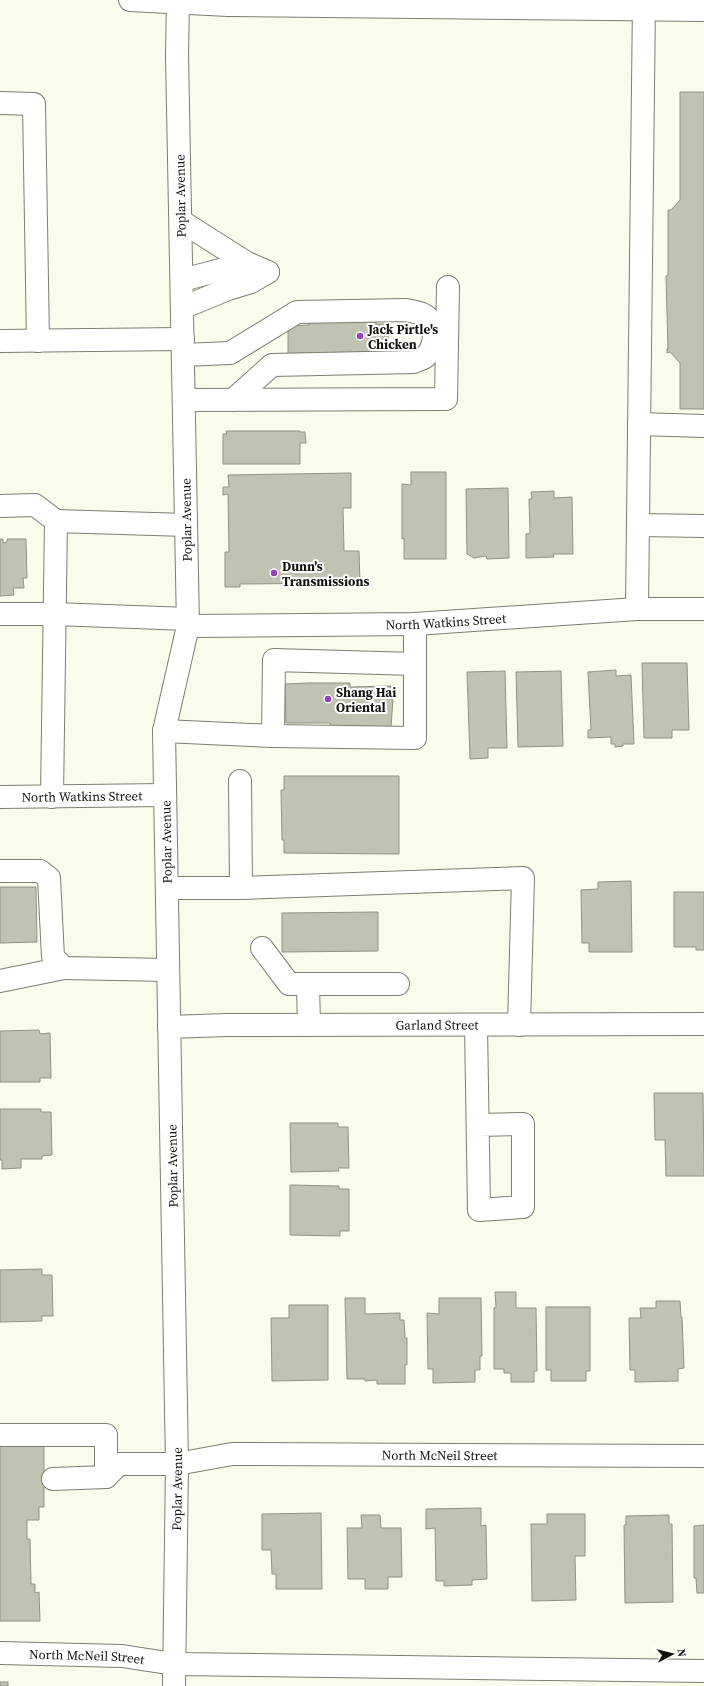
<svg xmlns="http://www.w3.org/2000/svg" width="704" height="1686" font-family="'Source Serif 4',serif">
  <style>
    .building { fill: #c2c2b2; stroke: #939284 }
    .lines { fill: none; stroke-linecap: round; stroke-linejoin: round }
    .minor-casing { stroke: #7e7d6f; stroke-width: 24 }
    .major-casing { stroke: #7e7d6f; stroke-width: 24 }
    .minor { stroke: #fff; stroke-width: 22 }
    .major { stroke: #fff; stroke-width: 22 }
    .poi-dot { fill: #9343b3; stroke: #fff; stroke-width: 1.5 }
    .labels { text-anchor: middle; stroke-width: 4; stroke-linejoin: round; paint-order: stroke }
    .street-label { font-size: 13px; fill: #13130d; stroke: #fff }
    .poi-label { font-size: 13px; font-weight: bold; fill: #13130d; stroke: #fff; text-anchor: start }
  </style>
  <rect width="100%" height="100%" fill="#fbfbeb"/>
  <!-- building -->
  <g class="building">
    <path d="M680,92H704V409H680V363L670,352L667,353V349L668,350L666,276L668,275V210H671L680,200Z"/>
    <path d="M376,313V324H388V357H288V326L309,325L308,314Z"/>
    <path d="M226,431H300V432H305L306,443H300V464H223V434H227Z"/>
    <path d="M411,472H446V559H404V538L402,539V484L411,485Z"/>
    <path d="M351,473V508H343L344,551H359L360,583L240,584V587H225V552H229L228,494L223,495V487H229L228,475Z"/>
    <path d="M508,488L509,558L487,559L486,556L474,558L467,554L466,489Z"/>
    <path d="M554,491V498L572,497L573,554H553L554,557L526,558V534L530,533L529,499H532L531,492Z"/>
    <path d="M0,539H3V543L7,542V539H26L27,578H23L24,588H13L14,595L0,596Z"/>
    <path d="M642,663H687L689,730H672V738H644Z"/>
    <path d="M616,670V676L631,675L634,744H623V746L615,747V744H611V737L588,738V730H591L588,672Z"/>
    <path d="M505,671L507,748H488V758L470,759L467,672Z"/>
    <path d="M561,671L563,746L518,747L516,672Z"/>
    <path d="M308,683H350V687L391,686V699H393L391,727H330V723H286L285,684Z"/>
    <path d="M284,776H399V854L284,853V840H282L281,790H284Z"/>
    <path d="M631,881L632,952H589V943H582L581,890L598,889V882Z"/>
    <path d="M0,887H36L37,942L0,943Z"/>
    <path d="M674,892H704V950H696V947H674Z"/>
    <path d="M378,912V951L282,952V913Z"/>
    <path d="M39,1030L40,1034L50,1033L51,1078H40V1082H0V1031Z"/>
    <path d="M654,1093H703L704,1176H666L665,1140H655Z"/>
    <path d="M0,1109H41V1112H51L52,1155L42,1156V1159H21V1168L2,1169V1160H0Z"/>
    <path d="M290,1123H338V1127H348L349,1168H338L339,1171L291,1172Z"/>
    <path d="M290,1185L339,1186V1189H349V1231H340V1236L290,1235Z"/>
    <path d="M42,1269V1275H52L53,1316H42V1321L0,1322V1270Z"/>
    <path d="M495,1292H516V1308H536L537,1371H534V1382H511V1373H504V1369H494V1308L496,1307Z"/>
    <path d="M345,1298H365V1314L400,1313V1320H404L405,1338H407V1365L405,1364V1384H377V1380L365,1381V1379H347Z"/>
    <path d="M439,1298H481L482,1356H480V1370H475V1382L433,1383V1369H428L427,1313L439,1314Z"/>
    <path d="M656,1301H680L681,1317H682L684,1368L678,1369V1381L635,1382V1370H630L629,1318H641L640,1308H656Z"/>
    <path d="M289,1305H328V1380L272,1381L271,1318H289Z"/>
    <path d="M546,1307H590V1371H586V1381H551V1370H546Z"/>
    <path d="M0,1442H44V1507H39V1520H27V1539H30L31,1584H35V1593L39,1592L40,1621H0Z"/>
    <path d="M481,1508V1526L486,1525L487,1579L472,1580V1585L444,1586V1581H436L435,1528L426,1529V1509Z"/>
    <path d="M321,1513L322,1589H276V1574H272L271,1550H262V1514Z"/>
    <path d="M547,1514H585V1556H575L576,1600L532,1601L531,1524H547Z"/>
    <path d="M361,1515H380L381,1528H401L402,1577H388V1589H365V1579H348L347,1528H362Z"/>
    <path d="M669,1515V1524H672L673,1602L625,1603L624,1525H626V1516Z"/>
    <path d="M704,1525V1593H697L696,1578H694V1526Z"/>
    <rect x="0" y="1682" width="8" height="4"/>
  </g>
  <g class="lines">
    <!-- minor casing -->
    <g class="minor-casing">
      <g id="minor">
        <path d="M0,103L34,104L38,341"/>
        <path d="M181,221L247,263L268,272"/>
        <path d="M182,280L247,263"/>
        <path d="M182,308L228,289L251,282L268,272"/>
        <path d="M0,341L183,339"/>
        <path d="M183,355L230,353L297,312L406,310C414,312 423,312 429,319C437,329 435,348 425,357C423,359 417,360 414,362L272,365L233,400"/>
        <path d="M184,400L446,399L448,287"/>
        <path d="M639,424L704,426"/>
        <path d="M0,506L35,505L56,521"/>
        <path d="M638,525L704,526"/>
        <path d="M637,609L644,0"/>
        <path d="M0,614H54L188,619"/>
        <path id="s1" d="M188,626L415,624L637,609H704"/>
        <path d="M164,731L273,736L415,738V624"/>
        <path d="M273,736L274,660L415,664"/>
        <path d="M240,781L241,888"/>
        <path id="s2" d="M0,797L165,795"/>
        <path d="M52,797L56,521L186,525"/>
        <path d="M0,871H40L49,878L53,957L64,968L168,970"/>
        <path d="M167,888H241L523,878L519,1025"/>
        <path d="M262,948L289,984H398"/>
        <path d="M0,981L64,968"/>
        <path d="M308,985L309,1025"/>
        <path d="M476,1025L479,1210L523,1207V1124L478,1125"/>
        <path id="s3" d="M169,1027L227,1025L704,1024"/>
        <path d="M0,1435H106V1477"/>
        <path id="s4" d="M53,1479L106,1477L119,1464H177L232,1454L704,1456"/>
        <path id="s5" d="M0,1653L122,1656L174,1664L704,1671"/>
      </g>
    </g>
    <!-- major casing -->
    <g class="major-casing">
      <g id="major">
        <path d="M130,0L228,5L704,10"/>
        <path id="s6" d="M174,1686L177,1464L164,731L188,626L177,55L178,0"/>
      </g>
    </g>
    <!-- minor -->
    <use href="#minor" class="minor"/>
    <!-- major -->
    <use href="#major" class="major"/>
  </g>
  <!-- markers -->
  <g class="poi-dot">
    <circle cx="360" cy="336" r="4"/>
    <circle cx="274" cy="573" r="4"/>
    <circle cx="328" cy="699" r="4"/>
  </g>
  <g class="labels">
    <!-- street labels -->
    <g class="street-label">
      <text transform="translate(180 196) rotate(-91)" y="5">Poplar Avenue</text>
      <text transform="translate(186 520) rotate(-91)" y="5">Poplar Avenue</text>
      <text dy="5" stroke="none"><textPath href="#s1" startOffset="258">North Watkins Street</textPath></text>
      <text dy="5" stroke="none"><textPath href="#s2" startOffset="82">North Watkins Street</textPath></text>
      <text transform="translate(166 842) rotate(-91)" y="5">Poplar Avenue</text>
      <text dy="5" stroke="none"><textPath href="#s3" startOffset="268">Garland Street</textPath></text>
      <text transform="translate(172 1166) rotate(-91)" y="5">Poplar Avenue</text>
      <text dy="5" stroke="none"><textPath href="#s4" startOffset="393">North McNeil Street</textPath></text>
      <text dy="5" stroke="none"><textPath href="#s6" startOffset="197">Poplar Avenue</textPath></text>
      <text dy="5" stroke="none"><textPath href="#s5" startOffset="87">North McNeil Street</textPath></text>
    </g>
    <!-- poi labels -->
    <g class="poi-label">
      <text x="368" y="334">Jack Pirtle's<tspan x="368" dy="15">Chicken</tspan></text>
      <text x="282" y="571">Dunn's<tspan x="282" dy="15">Transmissions</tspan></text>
      <text x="336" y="697">Shang Hai<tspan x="336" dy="15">Oriental</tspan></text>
    </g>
  </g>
  <!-- north arrow -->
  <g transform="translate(672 1654) rotate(83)" stroke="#ffffff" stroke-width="3" paint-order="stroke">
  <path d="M0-3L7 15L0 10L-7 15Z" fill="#13130d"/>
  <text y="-6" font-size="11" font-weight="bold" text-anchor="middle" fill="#13130d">N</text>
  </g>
</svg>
